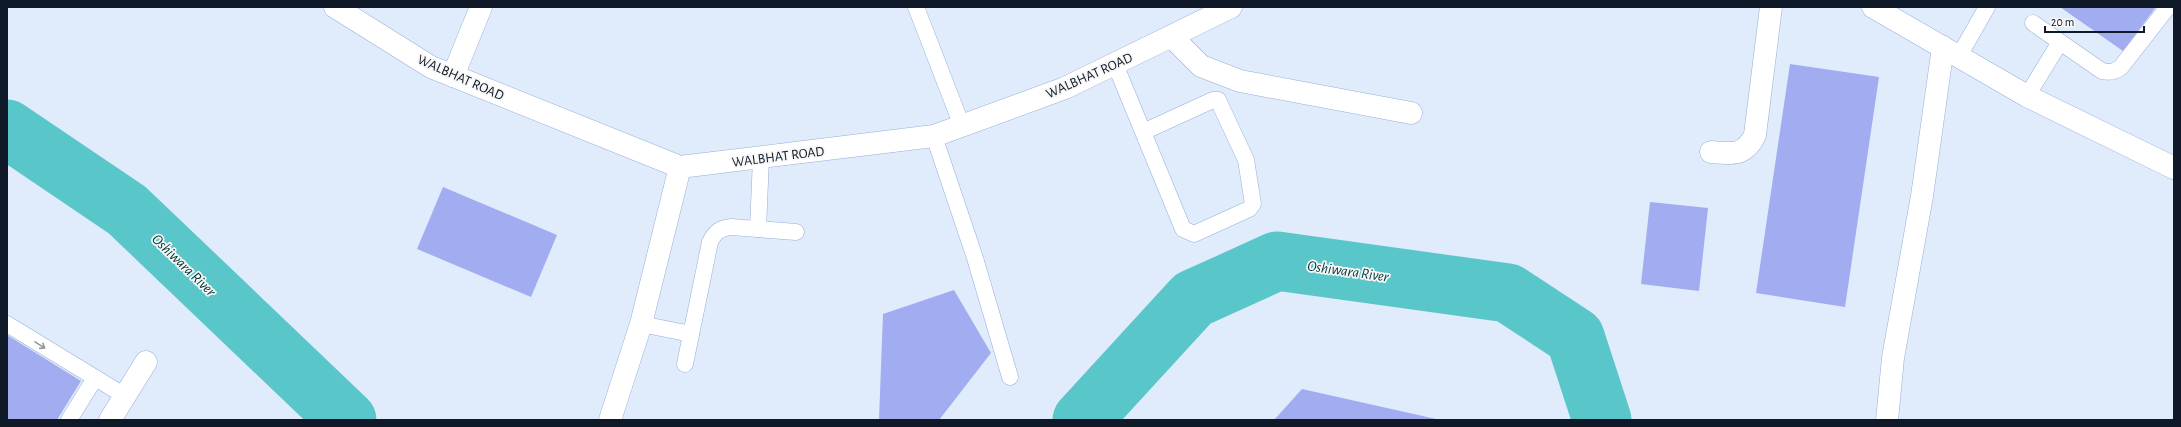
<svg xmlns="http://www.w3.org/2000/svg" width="2181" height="427" font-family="'Alegreya Sans',sans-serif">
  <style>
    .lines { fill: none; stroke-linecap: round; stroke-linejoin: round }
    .river { stroke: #59c6c9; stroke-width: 59 }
    .building { fill: #a2acf1 }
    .service-casing { stroke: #95b0d7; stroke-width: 17 }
    .minor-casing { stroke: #95b0d7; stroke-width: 23 }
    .service { stroke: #fff; stroke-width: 16 }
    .minor { stroke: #fff; stroke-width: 22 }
    .oneway { stroke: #93989e }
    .labels { text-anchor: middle; stroke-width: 3.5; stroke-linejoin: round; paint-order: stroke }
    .street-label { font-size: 14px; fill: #0f1927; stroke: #f7f7f7 }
    .water-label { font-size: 15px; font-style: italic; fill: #013739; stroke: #f7f7f7 }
  </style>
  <rect width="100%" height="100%" fill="#e0ebfb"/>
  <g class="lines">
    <!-- river -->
    <g class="river">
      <path d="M7,129L127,210L347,420"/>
      <path d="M1082,420L1193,299L1277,261L1508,293L1575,337L1602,420"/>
    </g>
  </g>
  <!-- building -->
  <g class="building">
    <path d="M2060,7H2156L2123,51Z"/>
    <path d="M1790,64L1879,77L1845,307L1756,293Z"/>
    <path d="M443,187L557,235L531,297L417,249Z"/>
    <path d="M1650,202L1708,208L1699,291L1641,284Z"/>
    <path d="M954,290L991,353L939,420H879L883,314Z"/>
    <path d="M7,335L81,381L57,420H7Z"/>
    <path d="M1302,389L1436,419V420H1274Z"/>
  </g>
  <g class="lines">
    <!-- service casing -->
    <g class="service-casing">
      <g id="service">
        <path d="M916,7L962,126"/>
        <path d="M2033,23L2060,42"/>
        <path d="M1959,56L1987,7"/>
        <path d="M1115,64L1183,229L1194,234L1249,209L1253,204L1246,160L1218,100H1213L1143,132"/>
        <path d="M2027,96L2060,42L2102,71C2110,73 2115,72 2121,67L2168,7"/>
        <path d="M934,136L975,258L1010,377"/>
        <path d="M758,229L761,158"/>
        <path d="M7,324L125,396"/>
        <path d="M641,324L691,334"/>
        <path d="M685,364L710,242C715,232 720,228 731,227L796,232"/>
        <path d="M69,420L95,378"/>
      </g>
    </g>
    <!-- minor casing -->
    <g class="minor-casing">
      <g id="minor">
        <path d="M335,7L431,67L680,167L934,136L1065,88L1231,7"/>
        <path d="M1873,7L2027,96L2174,168"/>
        <path d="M1172,37L1201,66L1240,81L1411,113"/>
        <path d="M453,76L481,7"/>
        <path d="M1711,152C1732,154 1745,156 1755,135L1771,7"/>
        <path d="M110,420L146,362"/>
        <path d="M610,420L641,324L680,167"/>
        <path d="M1887,420L1893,358L1922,196L1943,47"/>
      </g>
    </g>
    <!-- service -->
    <use href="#service" class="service"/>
    <!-- minor -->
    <use href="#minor" class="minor"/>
  </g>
  <!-- one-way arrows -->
  <defs><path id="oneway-shaft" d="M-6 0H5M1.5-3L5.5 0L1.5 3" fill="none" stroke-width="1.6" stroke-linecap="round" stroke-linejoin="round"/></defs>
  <use class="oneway" href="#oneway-shaft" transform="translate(40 345) rotate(32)"/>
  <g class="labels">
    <!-- street labels -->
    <g class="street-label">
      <text transform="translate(1089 75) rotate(-24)" y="5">WALBHAT ROAD</text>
      <text transform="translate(461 77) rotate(24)" y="5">WALBHAT ROAD</text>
      <text transform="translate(778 156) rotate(-7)" y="5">WALBHAT ROAD</text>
    </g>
    <!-- water labels -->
    <g class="water-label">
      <text transform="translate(184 265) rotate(44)" y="5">Oshiwara River</text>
      <text transform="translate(1348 271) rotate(8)" y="5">Oshiwara River</text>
    </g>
  </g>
  <!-- border -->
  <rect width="2181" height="427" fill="none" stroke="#0f1927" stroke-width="16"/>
  <!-- scale -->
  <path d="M2045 26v6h99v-6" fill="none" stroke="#0f1927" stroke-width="2"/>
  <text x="2051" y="26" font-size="12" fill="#0f1927" stroke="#f7f7f7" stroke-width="3" paint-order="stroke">20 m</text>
</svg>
